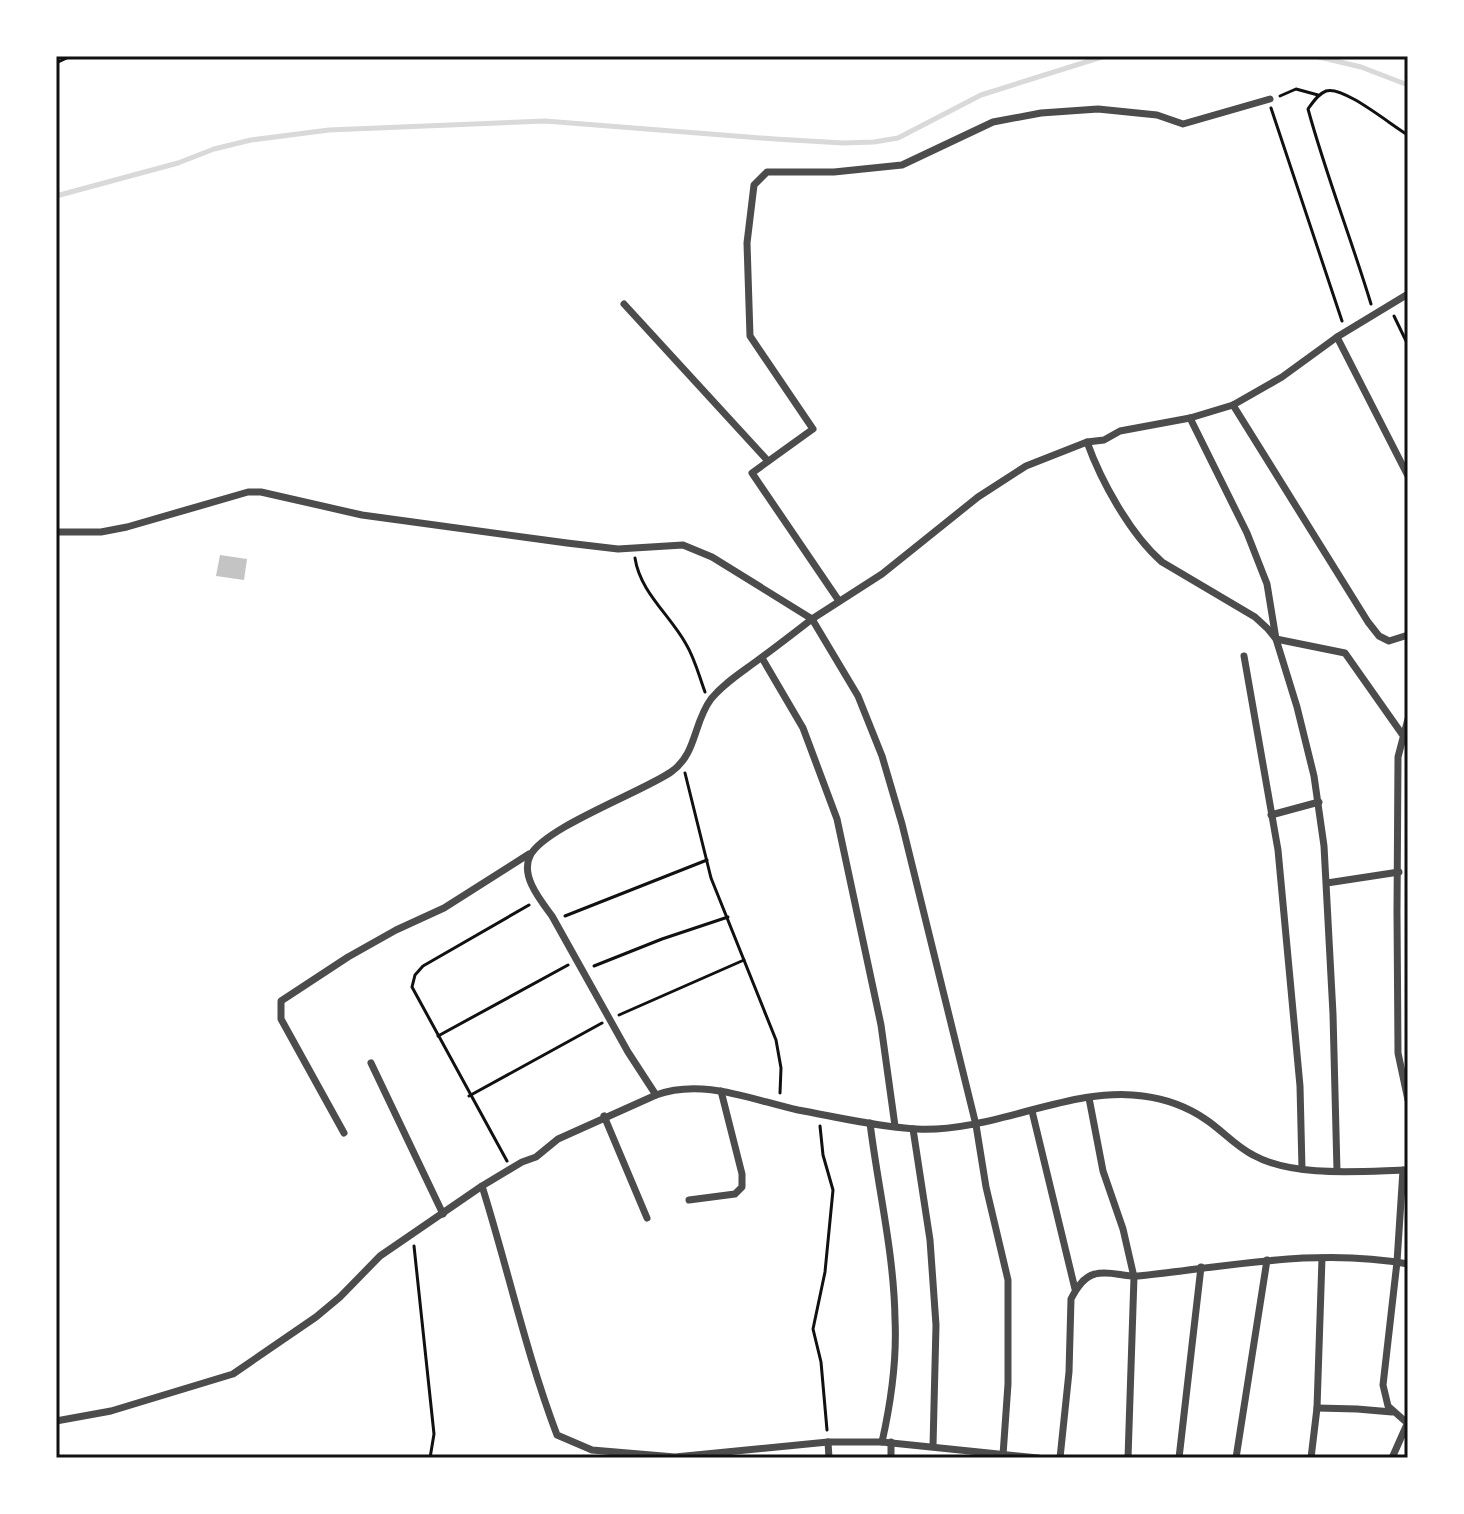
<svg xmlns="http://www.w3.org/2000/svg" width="1464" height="1514" font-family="'Zilla Slab',serif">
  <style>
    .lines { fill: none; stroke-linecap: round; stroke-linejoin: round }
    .stream { stroke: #d9d9d9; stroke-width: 5 }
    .building { fill: #c4c4c4 }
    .path { stroke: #111; stroke-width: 3 }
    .minor { stroke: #4c4c4c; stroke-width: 7 }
    .neatline { fill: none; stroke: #111; stroke-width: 3 }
  </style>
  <rect width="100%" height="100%" fill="#fff"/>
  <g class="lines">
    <!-- stream -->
    <g class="stream">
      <path d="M1315,56L1361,67L1408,85"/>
      <path d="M56,196L178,163L214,149L251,140L329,130L545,121L775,139L843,143L874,142L898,138L981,95L1105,56"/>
    </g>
  </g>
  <!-- building -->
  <path class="building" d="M220,555L247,559L244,580L216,576Z"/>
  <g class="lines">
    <!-- path -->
    <g class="path">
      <path d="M56,63L71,56"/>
      <path d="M1280,96L1296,89L1318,95"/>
      <path d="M1271,108L1342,321"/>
      <path d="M1371,304C1351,238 1326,175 1308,109C1313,102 1318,94 1326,91C1343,85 1392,126 1408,135"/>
      <path d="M1394,316L1408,345"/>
      <path d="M635,558C640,592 670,615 686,644C695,659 699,676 705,692"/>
      <path d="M685,773L711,878L776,1040L781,1068L780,1093"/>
      <path d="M565,916L707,860"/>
      <path d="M594,966L662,939L728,917"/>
      <path d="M619,1015L744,960"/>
      <path d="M438,1036L568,965"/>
      <path d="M469,1096L602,1023"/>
      <path d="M820,1126L823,1155L833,1190L825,1272L813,1329L821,1362L827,1430"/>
      <path d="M507,1161L412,987L415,975L423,966L529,905"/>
      <path d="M414,1246L434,1434L430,1458"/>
    </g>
    <!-- minor -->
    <g class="minor">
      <path d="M624,304L768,461"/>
      <path d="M1337,337L1408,476"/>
      <path d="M1233,405L1368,622L1379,636L1389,641L1408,635"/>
      <path d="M1190,418L1247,533L1267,584L1276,639L1345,653L1402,734"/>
      <path d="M1087,442C1101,481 1130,534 1162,562L1255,617L1268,629L1276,639L1297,707L1314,776L1324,846L1333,1014L1337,1171"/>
      <path d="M56,532H101L127,527L248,492H261L362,515L567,543L618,549L683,545L712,557L812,619L882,574L978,497L1026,466L1087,442L1104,440L1120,431L1190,418L1233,405L1282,377L1337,337L1408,294"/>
      <path d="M839,601L752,473L813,429L750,336L747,243L754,185L767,172H834L902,165L993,122L1041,113L1098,109L1157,115L1183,124L1270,99"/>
      <path d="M1244,656L1278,850L1300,1086L1302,1169"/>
      <path d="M762,658L803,728L837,819L881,1025L895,1126"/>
      <path d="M1408,719L1398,757L1397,912L1398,1053L1408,1100"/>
      <path d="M1271,815L1319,802"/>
      <path d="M1327,883L1399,872"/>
      <path d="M371,1063L443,1214"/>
      <path d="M1089,1098L1103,1171L1123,1229L1134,1277L1128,1458"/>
      <path d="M1032,1111L1075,1289"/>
      <path d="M604,1116L647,1218"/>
      <path d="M870,1123C878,1188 894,1253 895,1319C897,1360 891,1402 882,1442"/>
      <path d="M913,1129L930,1240L936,1325L933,1446"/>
      <path d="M344,1133L281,1019V1001L348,957L396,930L444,908L529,854"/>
      <path d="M1403,1170L1397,1262L1383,1385L1388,1406L1406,1422"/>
      <path d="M482,1186C508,1269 526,1353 557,1435L592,1450L675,1457L828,1442H882L1038,1458"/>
      <path d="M689,1200L735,1194L742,1187V1174L721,1091"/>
      <path d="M1317,1408L1357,1409L1392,1412"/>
      <path d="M56,1421L111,1411L233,1374L316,1317L340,1297L380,1256L482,1186L522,1162L536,1157L558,1139L656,1095"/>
      <path d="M828,1442L829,1458"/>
      <path d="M1003,1455L1008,1384V1280L986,1187L976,1125L902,824L882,756L858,696L812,619C794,633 776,647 758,660C742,672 724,683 711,699C693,723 697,754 671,772C642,792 543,828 530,856C520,876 541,901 552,916L628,1052L656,1095C703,1078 752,1100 798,1110C837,1117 878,1127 917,1129C992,1133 1073,1085 1143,1096C1166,1099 1186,1106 1205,1119C1222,1130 1235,1146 1253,1155C1294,1178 1362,1171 1408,1170"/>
      <path d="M891,1458V1442"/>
      <path d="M1060,1458L1069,1372L1071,1299C1076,1289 1083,1277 1095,1274C1109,1270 1124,1277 1138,1276C1227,1267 1318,1247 1408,1264"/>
      <path d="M1179,1458L1201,1267"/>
      <path d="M1236,1458L1267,1260"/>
      <path d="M1311,1458L1317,1408L1322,1258"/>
      <path d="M1392,1458L1408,1422"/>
    </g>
  </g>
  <!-- border -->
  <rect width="1464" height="1514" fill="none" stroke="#ffffff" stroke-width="116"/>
  <rect x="58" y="58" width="1348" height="1398" class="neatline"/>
</svg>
